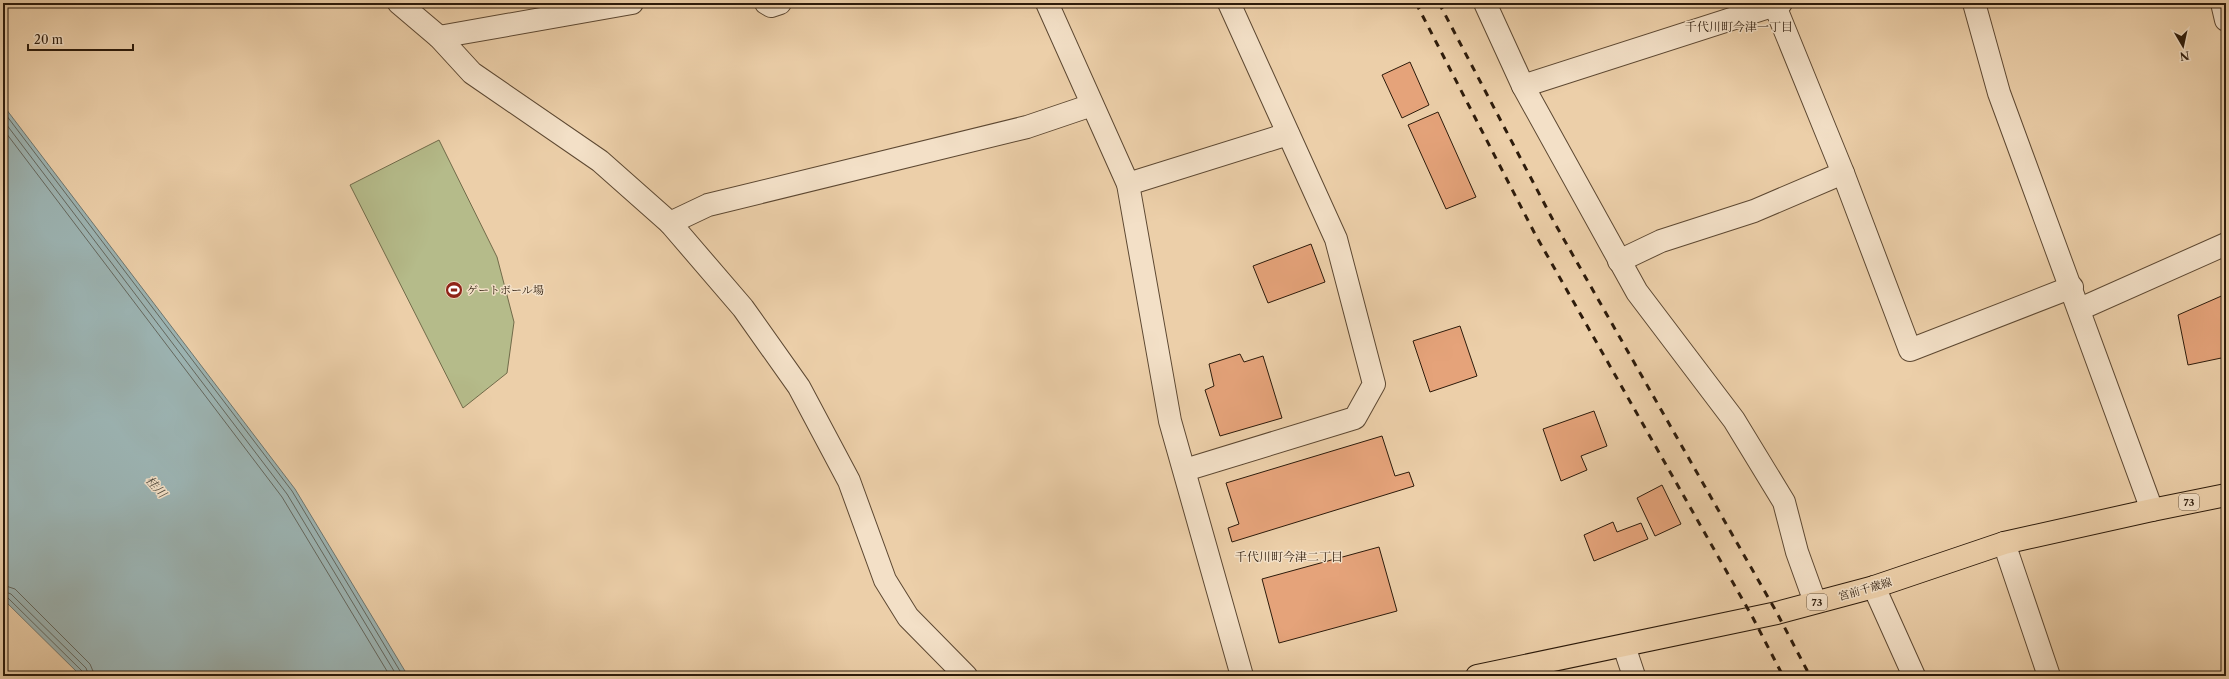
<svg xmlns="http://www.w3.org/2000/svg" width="2229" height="679" font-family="'Libre Caslon Text','Noto Serif JP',serif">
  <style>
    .green { fill: #b5bb8a; stroke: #716b4a }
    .water { fill: #9cb4b3; stroke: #707770 }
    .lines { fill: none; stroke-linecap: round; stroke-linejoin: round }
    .shore { stroke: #64685f; stroke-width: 1 }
    .building { fill: #e5a37a; stroke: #2d1b0b }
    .minor-casing { stroke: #5d4832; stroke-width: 24 }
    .tertiary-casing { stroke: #5d4832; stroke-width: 24 }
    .primary-casing { stroke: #2d1b0b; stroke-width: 24 }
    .minor { stroke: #f3e0c7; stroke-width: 22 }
    .tertiary { stroke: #f3e0c7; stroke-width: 22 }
    .primary { stroke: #eccfa9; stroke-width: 22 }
    .rail { stroke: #2d1b0b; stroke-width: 3; stroke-dasharray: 7 7; stroke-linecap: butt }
    .labels { text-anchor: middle; stroke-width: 3; stroke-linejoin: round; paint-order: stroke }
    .shield { fill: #f3e0c7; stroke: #685643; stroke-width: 1 }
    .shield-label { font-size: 10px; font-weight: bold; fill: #2d1b0b }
    .poi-label { font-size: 11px; fill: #2d1b0b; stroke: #f3e0c7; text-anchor: start }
    .street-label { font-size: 11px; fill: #2d1b0b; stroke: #f3e0c7 }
    .neighbourhood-label { font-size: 12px; fill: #2d1b0b; stroke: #f3e0c7 }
    .water-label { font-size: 12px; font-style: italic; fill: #4e493d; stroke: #f3e0c7 }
  </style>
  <rect width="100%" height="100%" fill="#eccfa9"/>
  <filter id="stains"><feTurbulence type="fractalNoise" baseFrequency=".005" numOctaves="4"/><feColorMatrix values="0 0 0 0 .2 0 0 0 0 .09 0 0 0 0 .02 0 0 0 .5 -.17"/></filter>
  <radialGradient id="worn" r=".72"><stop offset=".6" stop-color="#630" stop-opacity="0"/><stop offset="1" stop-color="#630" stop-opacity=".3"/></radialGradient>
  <!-- green -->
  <path class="green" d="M439,140L497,257L514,322L507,373L463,408L350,185Z"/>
  <!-- water -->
  <path class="water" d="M3,105L295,489L408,676H81L3,599Z"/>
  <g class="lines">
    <!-- shore -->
    <g class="shore">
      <path d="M3,111L292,491L403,676"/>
      <path d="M3,120L287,494L397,676"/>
      <path d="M3,129L282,497L390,676"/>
      <path d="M3,585L15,589L90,664L95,676"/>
      <path d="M3,591L11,594L86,668L89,676"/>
      <path d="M3,596L8,598L82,671L84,676"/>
    </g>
  </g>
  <!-- building -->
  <g class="building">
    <path d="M1410,62L1429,105L1402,118L1382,75Z"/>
    <path d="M1438,112L1476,197L1446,209L1408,125Z"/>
    <path d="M1311,244L1325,282L1268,303L1253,266Z"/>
    <path d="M2226,294V357L2188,365L2178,315Z"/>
    <path d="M1460,326L1477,376L1430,392L1413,341Z"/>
    <path d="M1240,354L1244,362L1263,356L1282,418L1220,436L1205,390L1214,386L1209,364Z"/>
    <path d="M1594,411L1607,446L1581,456L1587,470L1561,481L1543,429Z"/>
    <path d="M1382,436L1395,476L1409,472L1414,486L1232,542L1228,528L1239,524L1226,483Z"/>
    <path d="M1662,485L1681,524L1655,536L1637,498Z"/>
    <path d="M1613,522L1617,532L1641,523L1648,539L1594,561L1584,535Z"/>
    <path d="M1379,547L1397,611L1279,643L1262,579Z"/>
  </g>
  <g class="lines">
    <!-- minor casing -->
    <g class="minor-casing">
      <g id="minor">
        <path d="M399,3L439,37L472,73L600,161L670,223L743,308L799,387L849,481L885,580L908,617L966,676"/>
        <path d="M766,3L771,6L780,3"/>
        <path d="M1047,3L1128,184L1170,421L1242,676"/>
        <path d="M1485,3L1523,86L1637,292L1734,420L1784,502L1797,552L1815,602"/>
        <path d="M2222,3L2226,20"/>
        <path d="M1775,6L1843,173L1910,350L2072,287"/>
        <path d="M439,37L632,3"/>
        <path d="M1523,86L1781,3"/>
        <path d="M1128,184L1288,134"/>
        <path d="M670,223L708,205L1027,127L1092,105"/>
        <path d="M1619,261L1661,241L1754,211L1843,173"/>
        <path d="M2080,309L2226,244"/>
        <path d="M1185,470L1355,418L1374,384L1336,239L1229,3"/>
        <path d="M2004,543L2049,676"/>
        <path d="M1874,587L1914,676"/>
        <path d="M1624,646L1634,676"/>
      </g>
    </g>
    <!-- tertiary casing -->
    <g class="tertiary-casing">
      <path id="tertiary" d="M1974,3L1999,93L2152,510"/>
    </g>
    <!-- primary casing -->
    <g class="primary-casing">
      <path id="primary" d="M1477,676L1777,613L1874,587L2004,543L2152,510L2226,495"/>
    </g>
    <!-- minor -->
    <use href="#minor" class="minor"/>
    <!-- tertiary -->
    <use href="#tertiary" class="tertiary"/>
    <!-- primary -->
    <use href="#primary" class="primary"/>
    <!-- rail -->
    <g class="rail">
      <path d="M1416,3L1535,234L1753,618L1783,676"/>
      <path d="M1439,3L1554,222L1777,613L1810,676"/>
    </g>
  </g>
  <!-- icons -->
  <defs>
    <g id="stadium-disc" transform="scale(0.9)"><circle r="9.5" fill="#8f2418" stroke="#f3e0c7"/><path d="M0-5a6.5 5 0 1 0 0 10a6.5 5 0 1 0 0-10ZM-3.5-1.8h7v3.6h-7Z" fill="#fff"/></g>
  </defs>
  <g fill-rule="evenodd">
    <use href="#stadium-disc" x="454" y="290"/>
  </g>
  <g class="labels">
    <!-- shield labels -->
    <g class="shield">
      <rect x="2179" y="494" width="20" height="16" rx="3"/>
      <rect x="1807" y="594" width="20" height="16" rx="3"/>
    </g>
    <g class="shield-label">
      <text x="2189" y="506">73</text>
      <text x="1817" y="606">73</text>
    </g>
    <!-- poi labels -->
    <g class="poi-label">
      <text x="467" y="294">ゲートボール場</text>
    </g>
    <!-- street labels -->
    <g class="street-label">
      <text transform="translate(1865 589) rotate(-16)" y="4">宮前千歳線</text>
    </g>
    <!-- neighbourhood labels -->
    <g class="neighbourhood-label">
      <text x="1739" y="31">千代川町今津一丁目</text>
      <text x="1289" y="561">千代川町今津二丁目</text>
    </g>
    <!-- water labels -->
    <g class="water-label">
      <text transform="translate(156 487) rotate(49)" y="4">桂川</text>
    </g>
  </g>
  <!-- margin -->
  <rect width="2229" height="679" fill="none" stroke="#eccfa9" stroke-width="16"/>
  <rect x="4" y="4" width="2221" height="671" fill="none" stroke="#2d1b0b" stroke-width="2"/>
  <rect x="8" y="8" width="2213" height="663" fill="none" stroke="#2d1b0b"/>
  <!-- north arrow -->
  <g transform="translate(2183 46) rotate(171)" stroke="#f3e0c7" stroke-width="3" paint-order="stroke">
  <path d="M0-3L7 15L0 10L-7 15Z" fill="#2d1b0b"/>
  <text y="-6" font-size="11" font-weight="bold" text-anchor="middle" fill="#2d1b0b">N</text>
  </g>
  <!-- scale -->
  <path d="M28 44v6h105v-6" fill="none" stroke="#2d1b0b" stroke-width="2"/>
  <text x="34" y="44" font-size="12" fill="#2d1b0b" stroke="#f3e0c7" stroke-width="3" paint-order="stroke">20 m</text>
  <rect width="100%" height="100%" filter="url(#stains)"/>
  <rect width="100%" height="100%" fill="url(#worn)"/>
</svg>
